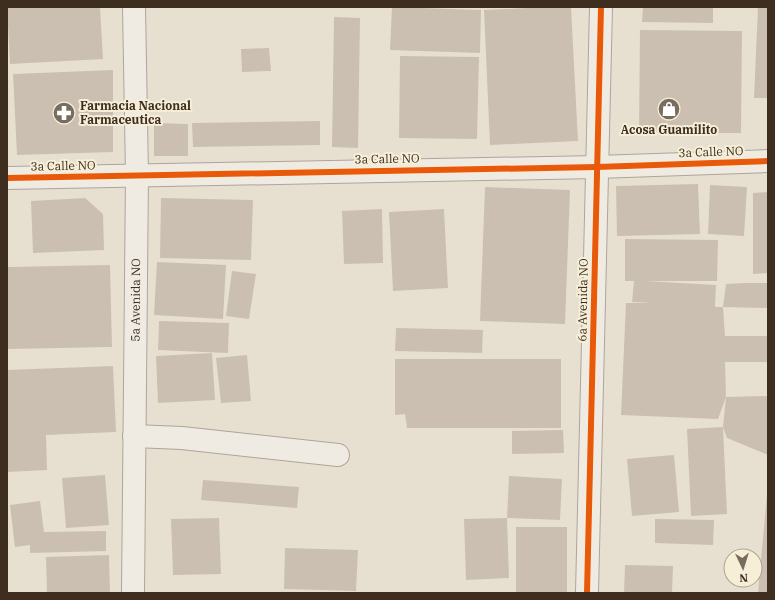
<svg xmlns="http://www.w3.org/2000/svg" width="775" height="600" font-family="'IBM Plex Serif',serif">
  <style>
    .building { fill: #cbbfb2 }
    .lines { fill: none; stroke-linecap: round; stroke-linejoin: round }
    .minor-casing { stroke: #ada599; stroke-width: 24 }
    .minor { stroke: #efebe3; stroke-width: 22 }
    .cycleway-casing { stroke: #f7eed8; stroke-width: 8 }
    .cycleway { stroke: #e8590c; stroke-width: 6 }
    .labels { text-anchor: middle; stroke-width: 4; stroke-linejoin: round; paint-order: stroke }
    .poi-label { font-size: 12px; font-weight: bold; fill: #3d2e20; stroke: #f7eed8; text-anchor: start }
    .street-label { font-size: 12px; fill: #3d2e20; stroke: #f7eed8 }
  </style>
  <rect width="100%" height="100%" fill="#e7e0d1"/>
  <!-- building -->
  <g class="building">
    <path d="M7,7H100L103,59L10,64Z"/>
    <path d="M392,7L481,10L480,53L390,50Z"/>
    <path d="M550,7H571L578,141L490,145L484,10Z"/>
    <path d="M643,7H713V23L642,22Z"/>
    <path d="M758,7H768V98H754Z"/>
    <path d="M334,17L360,18L358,148L332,147Z"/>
    <path d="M640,30L742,31L741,133H639Z"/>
    <path d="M269,48L271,71L242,72L241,49Z"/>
    <path d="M400,56L479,57L477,139L399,138Z"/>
    <path d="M113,70V152L17,155L13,74Z"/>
    <path d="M320,121V145L193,147L192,123Z"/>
    <path d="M154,123L188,124V156H154Z"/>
    <path d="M698,184L700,234L617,236L616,186Z"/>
    <path d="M710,185L747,187L744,236L708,234Z"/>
    <path d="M485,187L570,190L565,324L480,321Z"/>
    <path d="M768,192V273L753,274V193Z"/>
    <path d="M85,198L103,214L104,250L33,253L31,201Z"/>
    <path d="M161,198L253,200L251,260L160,258Z"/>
    <path d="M382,209L383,263L344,264L342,211Z"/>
    <path d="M444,209L448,288L393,291L389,212Z"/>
    <path d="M625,239L718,240L717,281H645L716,285L715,307H723L725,336H768V362H725L726,397L718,419L621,415L626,303H653L632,302L634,281H625Z"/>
    <path d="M157,262L226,265L223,319L154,315Z"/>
    <path d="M110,265L112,347L7,349V267Z"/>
    <path d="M232,271L256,274L249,319L226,316Z"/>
    <path d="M745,283H768V308L723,307L726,284Z"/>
    <path d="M159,321L229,323L228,353L158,350Z"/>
    <path d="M396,328L483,330L482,353L395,351Z"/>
    <path d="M212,353L215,400L158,403L156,356Z"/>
    <path d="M247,355L251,401L221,403L216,358Z"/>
    <path d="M395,359H561V428H407L405,414L395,415Z"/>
    <path d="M113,366L116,432L46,435L47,470L7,472V370Z"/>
    <path d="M768,396V455L727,438L723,427L726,397Z"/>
    <path d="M723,427L727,514L691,516L687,429Z"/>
    <path d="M563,430L564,453L512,454V431Z"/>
    <path d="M674,455L679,512L632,516L627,459Z"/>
    <path d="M105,475L109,525L66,528L62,478Z"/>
    <path d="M509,476L562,479L560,520L507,518Z"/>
    <path d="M203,480L299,487L297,508L201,500Z"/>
    <path d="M767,494L768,593H758Z"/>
    <path d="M40,501L44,532L106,531V551L30,553V545L15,547L10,505Z"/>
    <path d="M219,518L221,574L173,575L171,519Z"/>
    <path d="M507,518L509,578L466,580L464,519Z"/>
    <path d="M655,519L714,520L713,545L655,543Z"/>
    <rect x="516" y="527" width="51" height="66"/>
    <path d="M285,548L358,550L356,591L284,589Z"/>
    <path d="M109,555L110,593H47L46,557Z"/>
    <path d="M625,565L673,566L672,593H624Z"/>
  </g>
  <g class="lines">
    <!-- minor casing -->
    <g class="minor-casing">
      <g id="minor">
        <path d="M7,178L597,167L768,161"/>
        <path d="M134,436L182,438L338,455"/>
        <path id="s1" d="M133,593L137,175L134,7"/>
        <path d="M587,593L601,7"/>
      </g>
    </g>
    <!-- minor -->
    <use href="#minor" class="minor"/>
    <!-- cycleway casing -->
    <g class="cycleway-casing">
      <g id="cycleway">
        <path d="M7,178L597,167L768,161"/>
        <path d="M587,593L601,7"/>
      </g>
    </g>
    <!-- cycleway -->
    <use href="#cycleway" class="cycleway"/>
  </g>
  <!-- icons -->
  <defs>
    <g id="shop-disc" transform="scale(1.15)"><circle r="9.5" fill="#786c5e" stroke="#f7eed8"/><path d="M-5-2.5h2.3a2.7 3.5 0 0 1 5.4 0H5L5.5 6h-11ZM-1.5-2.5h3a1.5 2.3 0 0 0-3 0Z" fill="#fff"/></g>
    <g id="pharmacy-disc" transform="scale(1.15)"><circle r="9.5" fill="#786c5e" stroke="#f7eed8"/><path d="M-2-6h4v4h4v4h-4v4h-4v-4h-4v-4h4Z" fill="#fff"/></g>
  </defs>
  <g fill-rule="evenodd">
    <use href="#shop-disc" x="669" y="109"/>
    <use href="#pharmacy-disc" x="64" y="113"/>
  </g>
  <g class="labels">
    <!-- poi labels -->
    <g class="poi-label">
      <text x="80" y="110">Farmacia Nacional<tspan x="80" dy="14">Farmaceutica</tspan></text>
      <text x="669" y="134" text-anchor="middle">Acosa Guamilito</text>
    </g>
    <!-- street labels -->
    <g class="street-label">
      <text transform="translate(711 152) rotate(-2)" y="4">3a Calle NO</text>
      <text transform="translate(387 159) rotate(-1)" y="4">3a Calle NO</text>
      <text transform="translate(63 166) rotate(-1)" y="4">3a Calle NO</text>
      <text dy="4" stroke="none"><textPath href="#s1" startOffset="293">5a Avenida NO</textPath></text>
      <text transform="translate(583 300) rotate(-89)" y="4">6a Avenida NO</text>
    </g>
  </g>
  <!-- border -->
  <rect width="775" height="600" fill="none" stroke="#3d2e20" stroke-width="16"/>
  <!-- north arrow -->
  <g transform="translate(743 568) rotate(176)"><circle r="19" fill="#f7eed8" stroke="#ada18e"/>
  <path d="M0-3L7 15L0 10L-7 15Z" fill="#786c5e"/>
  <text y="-6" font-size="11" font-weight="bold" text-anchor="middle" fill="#3d2e20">N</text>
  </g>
</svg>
